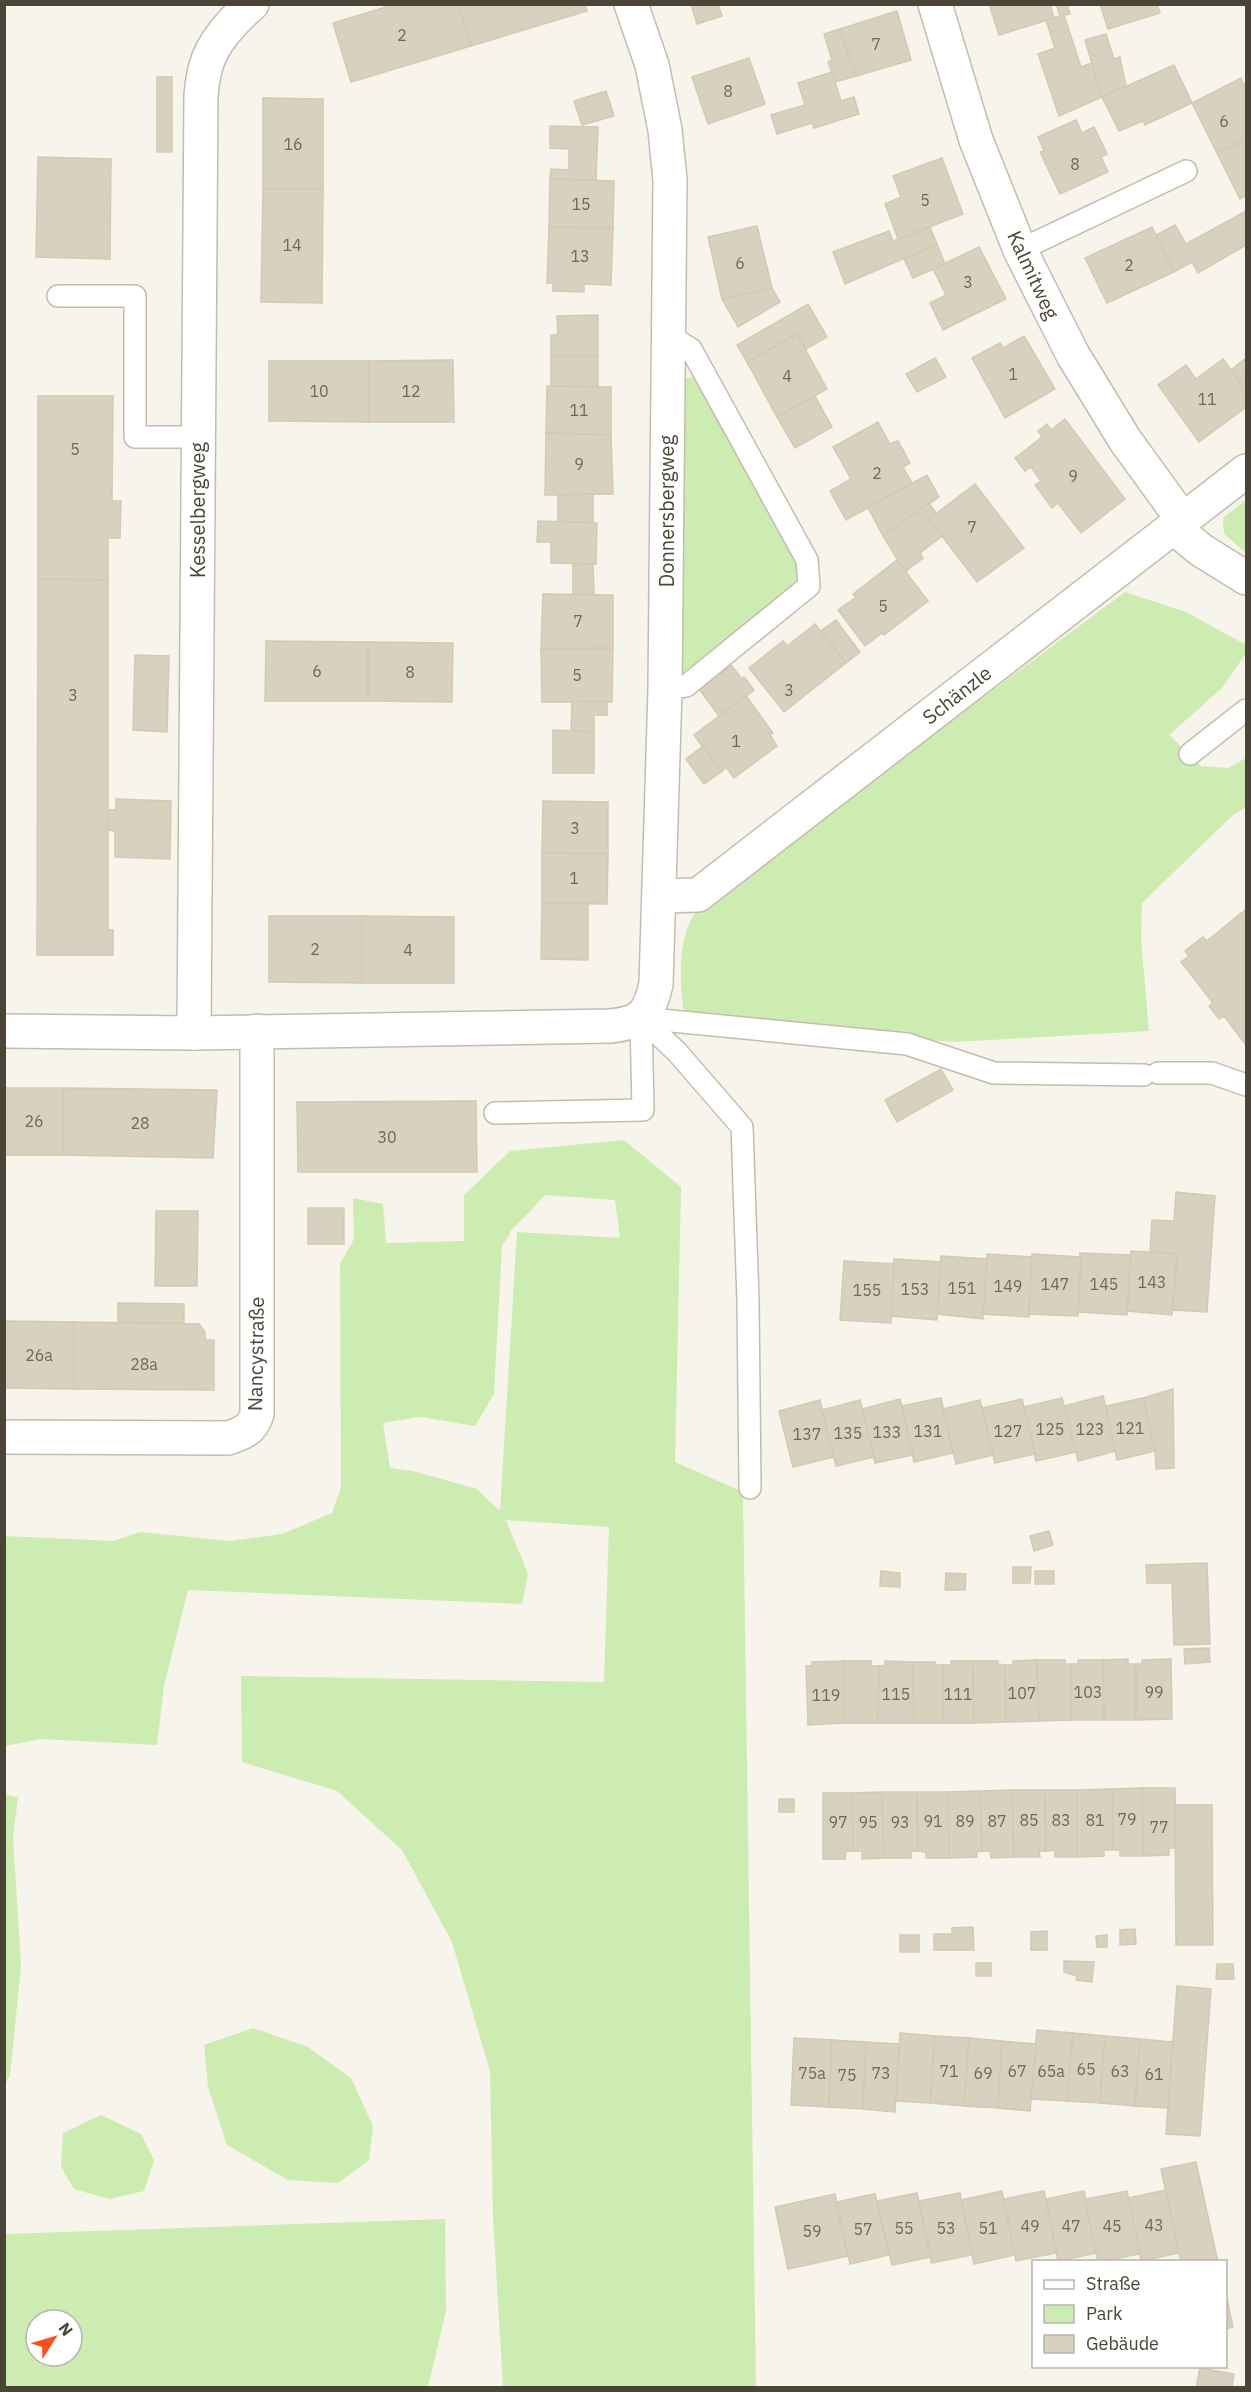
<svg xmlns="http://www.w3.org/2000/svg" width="1251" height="2392" font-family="'IBM Plex Sans',sans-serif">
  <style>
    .green { fill: #cdecb2; fill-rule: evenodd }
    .building { fill: #d9d1bf; stroke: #d4cab2; stroke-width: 1.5 }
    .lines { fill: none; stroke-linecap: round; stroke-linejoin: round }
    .lane-casing { stroke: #c3bdad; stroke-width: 24 }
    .street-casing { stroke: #c3bdad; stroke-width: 36 }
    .lane { stroke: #fff; stroke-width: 21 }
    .street { stroke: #fff; stroke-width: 33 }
    .labels { text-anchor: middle; stroke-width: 4.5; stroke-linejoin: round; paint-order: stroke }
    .number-label { font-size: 16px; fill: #6e685a }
    .street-label { font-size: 20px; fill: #4b4538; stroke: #fff }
  </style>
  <rect width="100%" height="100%" fill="#f6f4eb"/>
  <!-- green -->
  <g class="green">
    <path d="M695,377L794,553L800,584L680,677L679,379Z"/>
    <path d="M1246,500V553L1224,534L1223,518Z"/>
    <path d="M1125,592L1186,612L1246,645V653L1222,688L1169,735L1201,766L1228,768L1246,758V807L1233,815L1142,903L1141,938L1149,1031L954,1042L685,1020C680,986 676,948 693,916C696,910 704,905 710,900Z"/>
    <path d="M624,1140L681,1187L675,1462L743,1492L756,2387H503L493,2218L490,2071L452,1942L402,1850L337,1791L242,1762L241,1676L604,1682L609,1527L506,1520L528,1574L522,1604L188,1590L164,1686L157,1745L41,1739L5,1746V1536L114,1541L140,1532L230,1541L282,1534L332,1513L341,1487L340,1264L354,1239L353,1198L383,1204L386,1243L464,1241V1195L510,1151ZM545,1195L615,1200L620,1238L517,1232L500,1511L477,1489L413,1471L390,1468L383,1423L420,1417L475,1426L494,1394L502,1245C509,1239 509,1231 515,1226C526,1216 535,1206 545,1195Z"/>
    <path d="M5,1795L18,1797L13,1838L21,1965L10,2076L5,2084Z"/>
    <path d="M253,2028L308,2047L351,2078L373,2126L369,2160L338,2183L288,2180L227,2145L208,2087L204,2045Z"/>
    <path d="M101,2115L141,2134L154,2160L144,2191L109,2199L74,2189L61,2167L63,2133Z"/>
    <path d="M445,2219L446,2311L428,2387H5V2234ZM36,2320H72V2356H36Z"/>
  </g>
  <!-- building -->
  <g class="building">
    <path d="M396,4H458L471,46L351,82L333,23Z"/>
    <path d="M458,4H585L587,11L471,46Z"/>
    <path d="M691,4H718L722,16L697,24Z"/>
    <path d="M989,4H1050L1054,18L999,35Z"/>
    <path d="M1056,4H1067L1070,14L1060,16Z"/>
    <path d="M1100,4H1157L1160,13L1108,29Z"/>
    <path d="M897,11L911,60L856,76L840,29Z"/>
    <path d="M1064,15L1081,67L1092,63L1102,97L1059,116L1038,54L1055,48L1046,20Z"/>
    <path d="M840,29L856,76L835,82L828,62L832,60L824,34Z"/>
    <path d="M1106,34L1114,59L1120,57L1126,86L1102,97L1085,40Z"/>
    <path d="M749,58L765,104L708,124L692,77Z"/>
    <path d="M1174,65L1192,103L1145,125L1143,121L1119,131L1102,97Z"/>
    <path d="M832,72L841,101L854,97L859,114L814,128L812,123L777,134L771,115L805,105L798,83Z"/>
    <rect x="157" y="77" width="15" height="75"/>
    <path d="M1241,78L1246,89V139L1217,153L1192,103Z"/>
    <path d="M606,91L614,116L582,125L574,101Z"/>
    <path d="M263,98L323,99V189H263Z"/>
    <path d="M1076,120L1082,133L1094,127L1107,154L1101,157L1108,172L1060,194L1040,152L1044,151L1038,137Z"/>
    <path d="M550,126L598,127L596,180L550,179L551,169L569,170V149L550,148Z"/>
    <path d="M1246,139V196L1240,199L1217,153Z"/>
    <path d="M38,157L111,159L110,259L36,257Z"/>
    <path d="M942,158L963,214L898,239L885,204L901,197L893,176Z"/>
    <path d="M550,179L614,181L613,228L549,227Z"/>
    <path d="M263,189H323L322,303L261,302Z"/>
    <path d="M1246,211V245L1198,273L1192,262L1174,272L1156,235L1175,225L1186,244Z"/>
    <path d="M757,226L772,288L722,299L708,237Z"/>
    <path d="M549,227L613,228L611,285L584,284V292L553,291V283H547Z"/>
    <path d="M930,227L937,244L845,284L833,252L889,231L893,241Z"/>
    <path d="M1152,227L1174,272L1107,303L1085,258Z"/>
    <path d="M937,244L945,264L913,278L904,259Z"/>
    <path d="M979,247L1006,299L943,330L930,303L946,295L933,269Z"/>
    <path d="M772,288L780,302L738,327L722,299Z"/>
    <path d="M808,304L827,337L806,349L797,334L747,362L737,345Z"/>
    <path d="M598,315V356H551V335H558L557,316Z"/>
    <path d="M797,334L827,389L777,417L747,362Z"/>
    <path d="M1024,336L1055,389L1005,418L972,358L1000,343L1003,348Z"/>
    <path d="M551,356H598V387L551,386Z"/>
    <path d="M935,358L946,377L917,392L906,374Z"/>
    <path d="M1246,358V391L1231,370Z"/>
    <path d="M1223,359L1246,391V407L1199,442L1158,385L1186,365L1196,379Z"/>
    <path d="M453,360L454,422H369L368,361Z"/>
    <path d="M269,361H368L369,422L269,421Z"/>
    <path d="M547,386L611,387V435L546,433Z"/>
    <path d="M38,396H113L112,501H121L120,538H108V580L38,579Z"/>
    <path d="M815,396L832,427L795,448L777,417Z"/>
    <path d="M1065,419L1125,499L1081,533L1058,503L1052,508L1035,485L1041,481L1031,467L1025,471L1015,458L1042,437L1038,431L1047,424L1051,430Z"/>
    <path d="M878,422L890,444L898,441L910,463L903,467L912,483L846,520L830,491L851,479L833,447Z"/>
    <path d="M546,433L611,435L613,494L545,495Z"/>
    <path d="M927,475L939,497L883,536L868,508Z"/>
    <path d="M975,484L1024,548L977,582L929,519Z"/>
    <path d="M593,494V522H558V495Z"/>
    <path d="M929,503L936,513L929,519L942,536L920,553L923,558L905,572L883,536Z"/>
    <path d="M538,521L597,523L596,564L551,563V542H537Z"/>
    <path d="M897,560L928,601L884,635L882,633L865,646L838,610L856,597L853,594Z"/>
    <path d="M573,564H593L594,594H573Z"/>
    <path d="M38,579L108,580V930H113V955H37Z"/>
    <path d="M543,594L613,595V648L541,649Z"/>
    <path d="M836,620L860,652L846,663L821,631Z"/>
    <path d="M815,624L846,663L784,712L749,668L783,641L787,646Z"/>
    <path d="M266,641L368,642V701H265Z"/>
    <path d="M368,642L453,643L452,702L368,701Z"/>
    <path d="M613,648L612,702H542L541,649Z"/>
    <path d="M135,655L169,656L167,732L133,730Z"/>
    <path d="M731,665L742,679L744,677L754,690L719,716L699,689Z"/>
    <path d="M746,696L773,733L770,735L777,746L734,778L726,767L721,772L694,735Z"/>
    <path d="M572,701L607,702V715H594V732L571,731Z"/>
    <path d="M553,730L594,732V773H553Z"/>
    <path d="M703,746L721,772L704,784L686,759Z"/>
    <path d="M116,799L171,801L170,859L115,857V831L108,830V810H116Z"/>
    <path d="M543,801L608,802V854L542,853Z"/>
    <path d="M542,853L608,854L607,904L542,903Z"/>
    <path d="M542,903L588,904V960L541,959Z"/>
    <path d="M1246,909V1045L1224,1016L1219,1019L1209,1006L1213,1003L1181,962L1189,956L1185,951L1203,937L1207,941Z"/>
    <path d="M269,916H362V983L269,982Z"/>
    <path d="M362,916L454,917V983H362Z"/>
    <path d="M941,1069L953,1090L897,1122L885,1100Z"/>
    <path d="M4,1088H64L63,1155H4Z"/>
    <path d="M64,1088L217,1090L213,1158L63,1155Z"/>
    <path d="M476,1101L477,1172H298L297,1102Z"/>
    <path d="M1176,1192L1215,1196L1207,1312L1173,1310L1177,1254L1150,1252L1152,1220L1174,1221Z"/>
    <rect x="308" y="1208" width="36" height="36"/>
    <path d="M156,1211H198L197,1286H155Z"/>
    <path d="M1131,1251L1177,1254L1172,1315L1127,1311Z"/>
    <path d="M1080,1253L1130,1255L1127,1315L1078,1312Z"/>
    <path d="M987,1254L1033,1257L1029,1317L983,1314Z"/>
    <path d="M1032,1254L1081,1257L1078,1316L1029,1314Z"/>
    <path d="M941,1256L987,1259L983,1319L937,1314Z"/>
    <path d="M894,1259L940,1262L937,1320L890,1316Z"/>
    <path d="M844,1261L894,1264L891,1323L840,1320Z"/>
    <path d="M118,1303L184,1304V1323L118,1322Z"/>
    <path d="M4,1321L74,1322V1389L4,1388Z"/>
    <path d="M74,1322L199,1324L205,1332V1340H214V1390L74,1389Z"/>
    <path d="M1173,1389L1174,1468L1156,1469L1155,1451L1143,1398Z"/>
    <path d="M1103,1396L1116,1451L1078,1461L1064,1406Z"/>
    <path d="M941,1398L953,1453L914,1462L901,1406Z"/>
    <path d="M1062,1398L1076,1452L1036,1461L1024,1407Z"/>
    <path d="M1143,1398L1155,1451L1117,1460L1106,1406Z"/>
    <path d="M900,1399L913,1455L875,1463L862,1409Z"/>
    <path d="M1022,1399L1035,1454L995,1463L982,1408Z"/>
    <path d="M820,1400L834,1457L793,1467L779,1411Z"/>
    <path d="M860,1400L874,1457L836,1466L822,1410Z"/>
    <path d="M980,1400L993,1455L956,1464L943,1409Z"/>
    <path d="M1049,1531L1053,1545L1034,1551L1030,1536Z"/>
    <path d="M1207,1563L1210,1644L1174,1645L1172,1583H1147L1146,1565Z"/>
    <path d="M1013,1567H1031L1030,1583H1013Z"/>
    <path d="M881,1571L900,1573V1587L880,1586Z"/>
    <rect x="1035" y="1571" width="19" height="13"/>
    <path d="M946,1573L966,1574L965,1590H945Z"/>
    <path d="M1209,1648L1210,1662L1185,1664L1184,1649Z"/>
    <path d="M1128,1659V1664H1136V1720H1104L1103,1660Z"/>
    <path d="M1171,1659L1172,1719L1136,1720V1664H1142V1660Z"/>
    <path d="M1037,1660L1039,1721L1006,1722L1005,1665H1013V1661Z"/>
    <path d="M1037,1660H1065V1664H1071L1072,1720L1039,1721Z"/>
    <path d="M1078,1660H1103L1104,1720H1072L1071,1664H1078Z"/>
    <path d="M844,1661H871V1666H879L878,1723H844Z"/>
    <path d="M844,1661V1723L808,1725L806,1666H812V1662Z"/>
    <path d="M885,1661L913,1662L914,1723H878L879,1666H885Z"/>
    <path d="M951,1661H973L974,1723H943V1665H951Z"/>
    <path d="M973,1661H998V1664L1005,1665L1006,1722L974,1723Z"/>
    <path d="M913,1662H935V1665H943V1723H914Z"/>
    <path d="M1142,1788H1175L1176,1848H1169V1855L1143,1856Z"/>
    <path d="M1142,1788L1143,1856H1120V1850H1113L1112,1789Z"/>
    <path d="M1112,1789L1113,1850H1104V1856L1077,1857V1790Z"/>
    <path d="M1012,1790H1045L1046,1851H1039L1040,1857H1014Z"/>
    <path d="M1012,1790L1014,1857L991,1858L990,1851H982L980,1791Z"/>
    <path d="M1045,1790H1077V1857H1055V1850L1046,1851Z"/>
    <path d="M980,1791L982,1851L976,1852L977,1857L949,1858L948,1792Z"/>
    <path d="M882,1792L884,1858L862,1859V1851H853L852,1793Z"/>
    <path d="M882,1792H917L918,1851H911V1858H884Z"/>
    <path d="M917,1792H948L949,1858H926V1852L918,1851Z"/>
    <path d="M823,1793H852L853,1851H846L845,1859H823Z"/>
    <rect x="779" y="1799" width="15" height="13"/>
    <path d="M1175,1805H1212L1213,1945H1176Z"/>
    <path d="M973,1927L974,1950H934V1934H952V1928Z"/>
    <path d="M1135,1929L1136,1944L1120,1945V1930Z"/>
    <path d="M1047,1931V1950H1031V1932Z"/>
    <rect x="900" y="1935" width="19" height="17"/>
    <path d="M1107,1935V1947H1097L1096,1936Z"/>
    <path d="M1064,1961L1094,1962L1092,1982L1076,1980L1077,1976L1064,1972Z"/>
    <rect x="976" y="1963" width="15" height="13"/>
    <path d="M1217,1964H1233L1234,1979H1216Z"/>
    <path d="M1177,1986L1211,1989L1200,2136L1166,2134Z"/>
    <path d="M1037,2030L1073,2033L1067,2101L1031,2099Z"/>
    <path d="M900,2033L935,2036L930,2103L896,2101Z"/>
    <path d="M1073,2033L1105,2036L1100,2103L1067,2101Z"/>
    <path d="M935,2036L969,2038L964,2106L930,2103Z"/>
    <path d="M1105,2036L1140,2039L1135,2106L1100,2103Z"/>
    <path d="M794,2038L832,2040L829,2107L791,2105Z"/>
    <path d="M969,2038L1002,2041L998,2108L964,2106Z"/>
    <path d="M1140,2039L1172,2042L1168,2108L1135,2106Z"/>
    <path d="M832,2040L866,2042L863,2109L829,2107Z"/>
    <path d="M1002,2041L1036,2044L1030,2111L998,2108Z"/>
    <path d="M866,2042L899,2044L895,2112L863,2109Z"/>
    <path d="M1196,2162L1218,2262H1181L1161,2169Z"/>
    <path d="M1166,2190L1179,2253L1141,2261L1128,2198Z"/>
    <path d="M1002,2191L1015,2255L974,2264L961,2200Z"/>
    <path d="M1044,2191L1056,2253L1016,2261L1004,2199Z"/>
    <path d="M1084,2191L1097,2253L1058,2261L1046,2199Z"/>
    <path d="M1127,2191L1140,2254L1098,2262L1085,2199Z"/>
    <path d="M917,2193L931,2257L892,2265L877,2201Z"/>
    <path d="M960,2193L972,2255L931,2263V2257L919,2201Z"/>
    <path d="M835,2194L848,2256L788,2269L775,2207Z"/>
    <path d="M875,2194L889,2255L850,2264L836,2202Z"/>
    <path d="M1226,2294L1233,2327L1226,2329Z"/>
    <path d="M1200,2368L1234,2374L1232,2388H1196Z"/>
  </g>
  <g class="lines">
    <!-- lane casing -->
    <g class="lane-casing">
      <g id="lane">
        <path d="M1020,250L1186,171"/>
        <path d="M58,296H135V437H198"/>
        <path d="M665,689L686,686L809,586L807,560L691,349L668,335"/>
        <path d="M1190,754L1246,710"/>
        <path d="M641,1018L677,1052L742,1127L748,1300L750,1488"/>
        <path d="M641,1018L907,1044L994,1073L1144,1075"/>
        <path d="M1158,1073H1212L1246,1085"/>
        <path d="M495,1113L643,1110L641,1018"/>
      </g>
    </g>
    <!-- street casing -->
    <g class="street-casing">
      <g id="street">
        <path d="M935,4L976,140L1020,250L1073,355L1125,440L1183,520"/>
        <path d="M1173,527L1201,550L1246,578"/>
        <path d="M660,896L698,895L1246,471"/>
        <path d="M4,1031L194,1033L610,1026C641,1023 649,1015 656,984L665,689L670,180L665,130L652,65L631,4"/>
        <path d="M194,1033L201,95C202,85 203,75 206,66C212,43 234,19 252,4"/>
        <path d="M4,1437L228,1438C243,1433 252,1430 257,1414V1031"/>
      </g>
    </g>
    <!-- lane -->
    <use href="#lane" class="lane"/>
    <!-- street -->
    <use href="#street" class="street"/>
  </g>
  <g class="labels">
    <!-- number labels -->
    <g class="number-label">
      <text x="402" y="41">2</text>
      <text x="876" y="50">7</text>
      <text x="728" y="97">8</text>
      <text x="1224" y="127">6</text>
      <text x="293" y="150">16</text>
      <text x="1075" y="170">8</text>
      <text x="925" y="206">5</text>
      <text x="581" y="210">15</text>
      <text x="292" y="251">14</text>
      <text x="580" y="262">13</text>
      <text x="740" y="269">6</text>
      <text x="1129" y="271">2</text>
      <text x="968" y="288">3</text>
      <text x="1013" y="380">1</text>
      <text x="787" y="382">4</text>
      <text x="319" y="397">10</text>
      <text x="411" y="397">12</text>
      <text x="1207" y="405">11</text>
      <text x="579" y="416">11</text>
      <text x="75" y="455">5</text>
      <text x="579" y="470">9</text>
      <text x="877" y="479">2</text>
      <text x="1073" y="482">9</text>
      <text x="972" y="533">7</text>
      <text x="883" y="612">5</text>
      <text x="578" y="627">7</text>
      <text x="317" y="677">6</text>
      <text x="410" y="678">8</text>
      <text x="577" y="681">5</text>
      <text x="789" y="696">3</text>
      <text x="73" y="701">3</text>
      <text x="736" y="747">1</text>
      <text x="575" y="834">3</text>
      <text x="574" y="884">1</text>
      <text x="315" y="955">2</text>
      <text x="408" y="956">4</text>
      <text x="34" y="1127">26</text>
      <text x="140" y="1129">28</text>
      <text x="387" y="1143">30</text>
      <text x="1152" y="1288">143</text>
      <text x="1055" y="1290">147</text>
      <text x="1104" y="1290">145</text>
      <text x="1008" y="1292">149</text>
      <text x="962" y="1294">151</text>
      <text x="915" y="1295">153</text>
      <text x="867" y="1296">155</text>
      <text x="39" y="1361">26a</text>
      <text x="144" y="1370">28a</text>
      <text x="1130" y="1434">121</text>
      <text x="1050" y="1435">125</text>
      <text x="1090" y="1435">123</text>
      <text x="928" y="1437">131</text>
      <text x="1008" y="1437">127</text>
      <text x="887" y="1438">133</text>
      <text x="848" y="1439">135</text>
      <text x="807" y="1440">137</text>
      <text x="1088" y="1698">103</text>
      <text x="1154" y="1698">99</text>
      <text x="1022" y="1699">107</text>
      <text x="896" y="1700">115</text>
      <text x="958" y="1700">111</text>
      <text x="826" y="1701">119</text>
      <text x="1127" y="1825">79</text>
      <text x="1029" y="1826">85</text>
      <text x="1061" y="1826">83</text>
      <text x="1095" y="1826">81</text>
      <text x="933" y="1827">91</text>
      <text x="965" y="1827">89</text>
      <text x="997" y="1827">87</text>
      <text x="838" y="1828">97</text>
      <text x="868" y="1828">95</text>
      <text x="900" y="1828">93</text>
      <text x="1159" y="1833">77</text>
      <text x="1086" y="2075">65</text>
      <text x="949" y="2077">71</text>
      <text x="1017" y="2077">67</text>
      <text x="1051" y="2077">65a</text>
      <text x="1120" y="2077">63</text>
      <text x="812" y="2079">75a</text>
      <text x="881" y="2079">73</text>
      <text x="983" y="2079">69</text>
      <text x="1154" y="2080">61</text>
      <text x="847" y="2081">75</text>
      <text x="1154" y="2231">43</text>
      <text x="1030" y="2232">49</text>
      <text x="1071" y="2232">47</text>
      <text x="1112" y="2232">45</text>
      <text x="904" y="2234">55</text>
      <text x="946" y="2234">53</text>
      <text x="988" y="2234">51</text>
      <text x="863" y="2235">57</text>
      <text x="812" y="2237">59</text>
    </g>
    <!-- street labels -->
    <g class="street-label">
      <text transform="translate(1033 275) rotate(65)" y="7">Kalmitweg</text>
      <text transform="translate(198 510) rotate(-90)" y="7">Kesselbergweg</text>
      <text transform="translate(667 511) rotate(-90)" y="7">Donnersbergweg</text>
      <text transform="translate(957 695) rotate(-38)" y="7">Schänzle</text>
      <text transform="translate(256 1354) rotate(-89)" y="7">Nancystraße</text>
    </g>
  </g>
  <!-- border -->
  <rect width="1251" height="2392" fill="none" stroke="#4b4538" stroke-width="12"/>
  <!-- legend -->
  <rect x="1032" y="2260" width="195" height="108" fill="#ffffff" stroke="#b7b5af" stroke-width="1.5"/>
  <rect x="1044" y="2280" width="30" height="9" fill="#ffffff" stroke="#b7b5af" stroke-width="1.5"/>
  <text x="1086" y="2290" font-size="18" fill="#4b4538">Straße</text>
  <rect x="1044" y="2305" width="30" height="18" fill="#cdecb2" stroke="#b7b5af" stroke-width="1.5"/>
  <text x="1086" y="2320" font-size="18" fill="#4b4538">Park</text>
  <rect x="1044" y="2335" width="30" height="18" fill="#d9d1bf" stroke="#b7b5af" stroke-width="1.5"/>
  <text x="1086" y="2350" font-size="18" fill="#4b4538">Gebäude</text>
  <!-- north arrow -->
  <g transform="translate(54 2338) rotate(53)"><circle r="28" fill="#ffffff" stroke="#b7b5af" stroke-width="1.5"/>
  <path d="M0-4.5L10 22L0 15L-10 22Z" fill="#ff4f19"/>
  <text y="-9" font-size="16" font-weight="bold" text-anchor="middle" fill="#4b4538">N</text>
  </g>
</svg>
